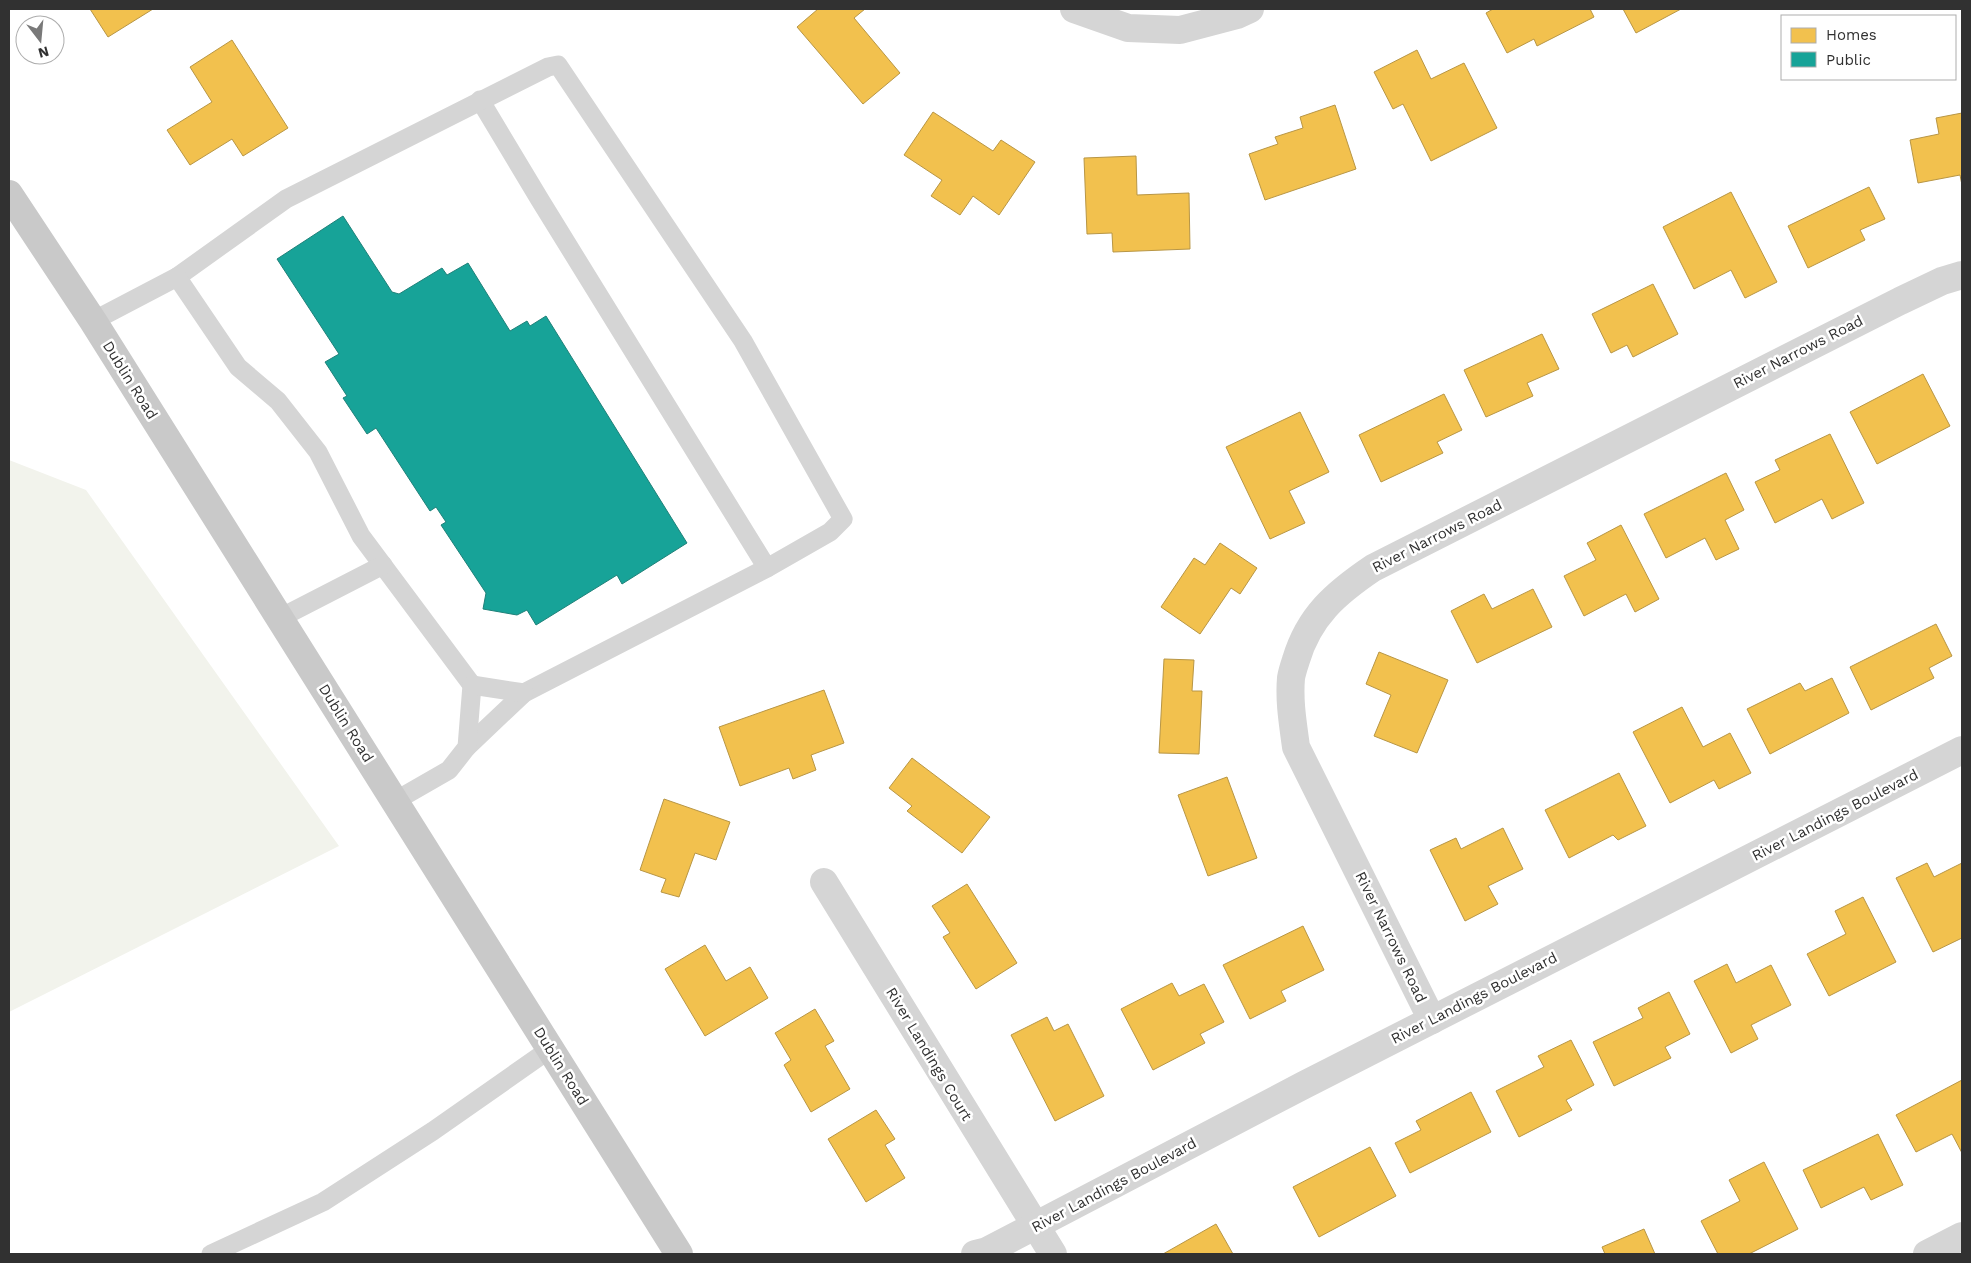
<svg xmlns="http://www.w3.org/2000/svg" width="1971" height="1263" font-family="'Work Sans',sans-serif">
  <style>
    .green { fill: #f2f3ec }
    .homes { fill: #f2c14e; stroke: #b89645 }
    .public { fill: #17a398; stroke: #1f8179 }
    .lines { fill: none; stroke-linecap: round; stroke-linejoin: round }
    .service { stroke: #d5d5d5; stroke-width: 19 }
    .minor { stroke: #d5d5d5; stroke-width: 28 }
    .primary { stroke: #c9c9c9; stroke-width: 28 }
    .labels { text-anchor: middle; stroke-width: 5; stroke-linejoin: round; paint-order: stroke }
    .street-label { font-size: 15px; fill: #313131; stroke: #fff }
  </style>
  <rect width="100%" height="100%" fill="#fff"/>
  <!-- green -->
  <path class="green" d="M9,460L86,490L339,846L9,1012Z"/>
  <!-- homes -->
  <g class="homes">
    <path d="M90,9H153L108,37Z"/>
    <path d="M818,9H865L854,18L900,73L863,104L797,27Z"/>
    <path d="M1493,9H1590L1594,17L1537,46L1534,39L1507,53L1486,13Z"/>
    <path d="M1623,9H1681L1636,33Z"/>
    <path d="M232,40L288,128L243,156L232,139L190,165L167,130L212,102L190,67Z"/>
    <path d="M1417,50L1431,79L1464,63L1497,128L1431,161L1403,104L1393,109L1374,72Z"/>
    <path d="M1335,105L1356,169L1265,200L1249,154L1278,144L1275,137L1303,128L1300,117Z"/>
    <path d="M933,112L993,151L1001,140L1035,162L999,215L973,196L960,215L931,196L942,180L904,155Z"/>
    <path d="M1962,113V185L1960,175L1918,183L1910,140L1939,134L1936,118Z"/>
    <path d="M1136,156L1137,195L1189,193L1190,249L1113,252L1112,233L1087,234L1084,158Z"/>
    <path d="M1869,187L1885,219L1860,230L1865,240L1808,268L1788,226Z"/>
    <path d="M1731,192L1777,282L1745,298L1731,270L1694,289L1663,227Z"/>
    <path d="M1653,284L1678,334L1633,357L1627,345L1611,353L1592,314Z"/>
    <path d="M1542,334L1559,369L1527,383L1533,396L1486,417L1464,370Z"/>
    <path d="M1923,374L1950,426L1877,464L1850,412Z"/>
    <path d="M1444,394L1462,430L1437,442L1443,453L1381,482L1359,435Z"/>
    <path d="M1300,412L1329,472L1289,491L1305,523L1270,539L1226,447Z"/>
    <path d="M1830,434L1864,503L1832,519L1822,499L1775,523L1755,482L1780,470L1775,460Z"/>
    <path d="M1726,473L1744,510L1725,520L1739,549L1716,560L1705,538L1666,558L1644,514Z"/>
    <path d="M1621,525L1659,599L1635,612L1626,594L1584,616L1564,576L1596,560L1587,543Z"/>
    <path d="M1220,543L1257,568L1240,594L1231,588L1200,634L1161,607L1194,558L1205,565Z"/>
    <path d="M1533,589L1552,627L1477,663L1451,611L1484,594L1492,609Z"/>
    <path d="M1936,624L1952,656L1929,668L1934,678L1871,710L1850,667Z"/>
    <path d="M1379,652L1448,680L1417,753L1374,736L1391,695L1366,684Z"/>
    <path d="M1164,659L1194,660L1192,691H1202L1199,754L1159,753Z"/>
    <path d="M1832,678L1849,713L1770,754L1747,709L1800,683L1805,691Z"/>
    <path d="M824,690L844,743L811,755L816,770L793,779L789,768L740,786L719,727Z"/>
    <path d="M1682,707L1703,747L1730,733L1751,773L1719,789L1714,780L1670,803L1633,732Z"/>
    <path d="M912,758L990,817L962,853L907,811L912,806L889,788Z"/>
    <path d="M1619,773L1646,826L1618,840L1613,835L1569,858L1545,810Z"/>
    <path d="M1227,777L1257,858L1208,876L1178,795Z"/>
    <path d="M664,799L730,822L716,860L695,853L679,897L661,892L666,879L640,870Z"/>
    <path d="M1503,828L1523,869L1488,886L1498,904L1465,921L1430,850L1456,838L1461,849Z"/>
    <path d="M1927,863L1934,877L1962,863V938L1933,952L1896,878Z"/>
    <path d="M967,884L1017,963L976,989L943,937L950,933L932,906Z"/>
    <path d="M1863,897L1896,962L1829,996L1807,954L1846,934L1835,911Z"/>
    <path d="M1303,926L1324,970L1281,991L1286,1001L1250,1019L1223,965Z"/>
    <path d="M705,945L726,981L750,967L768,998L705,1036L665,969Z"/>
    <path d="M1727,964L1736,983L1771,965L1791,1005L1751,1025L1758,1039L1731,1053L1694,981Z"/>
    <path d="M1172,983L1179,996L1204,984L1224,1022L1200,1034L1205,1043L1153,1070L1121,1009Z"/>
    <path d="M1669,992L1690,1034L1665,1047L1671,1058L1614,1086L1593,1042L1643,1018L1638,1008Z"/>
    <path d="M815,1009L834,1041L825,1046L850,1089L811,1112L784,1065L791,1060L775,1033Z"/>
    <path d="M1047,1017L1054,1031L1068,1024L1104,1096L1055,1121L1011,1035Z"/>
    <path d="M1571,1040L1594,1085L1566,1100L1572,1110L1519,1137L1496,1091L1544,1067L1538,1056Z"/>
    <path d="M1962,1080V1153L1952,1134L1916,1152L1896,1115Z"/>
    <path d="M1471,1092L1491,1132L1410,1173L1395,1143L1421,1130L1416,1121Z"/>
    <path d="M876,1110L895,1139L885,1145L905,1178L866,1202L828,1139Z"/>
    <path d="M1878,1134L1903,1185L1871,1200L1864,1187L1821,1208L1803,1170Z"/>
    <path d="M1370,1147L1396,1196L1319,1237L1293,1187Z"/>
    <path d="M1764,1162L1798,1229L1749,1254H1718L1701,1221L1740,1201L1729,1180Z"/>
    <path d="M1216,1224L1233,1254H1163Z"/>
    <path d="M1644,1229L1655,1254H1605L1602,1247Z"/>
  </g>
  <!-- public -->
  <path class="public" d="M343,216L392,292L399,294L442,268L447,275L468,263L510,331L527,321L530,326L546,316L687,543L622,584L617,575L536,625L527,610L517,615L483,609L486,593L441,525L446,522L436,507L430,511L376,428L367,434L343,398L347,396L325,362L339,354L277,259Z"/>
  <g class="lines">
    <!-- service -->
    <g class="service">
      <path d="M480,100L540,200L767,568"/>
      <path d="M177,277L286,199L548,67L558,65L743,341L843,519L830,532L767,568L524,693L467,747"/>
      <path d="M93,321L177,277L238,367L278,401L318,452L361,536L472,685L467,747L449,770L395,801"/>
      <path d="M280,618L383,565"/>
      <path d="M472,685L524,693"/>
      <path d="M211,1254L323,1202L433,1131L550,1049"/>
    </g>
    <!-- minor -->
    <g class="minor">
      <path d="M1074,9L1128,28L1180,30L1237,15L1250,9"/>
      <path d="M824,882L1053,1254"/>
      <path d="M1432,1020L1296,747C1293,724 1289,702 1291,678C1292,672 1294,666 1296,660C1309,616 1336,593 1373,568L1900,301L1942,281L1962,275"/>
      <path d="M975,1254L987,1251L1304,1085L1962,750"/>
      <path d="M1927,1254L1962,1236"/>
    </g>
    <!-- primary -->
    <path class="primary" d="M9,194L93,321L679,1254"/>
  </g>
  <g class="labels">
    <!-- street labels -->
    <g class="street-label">
      <text transform="translate(1798 352) rotate(-27)" y="5">River Narrows Road</text>
      <text transform="translate(130 380) rotate(58)" y="5">Dublin Road</text>
      <text transform="translate(1437 536) rotate(-27)" y="5">River Narrows Road</text>
      <text transform="translate(346 723) rotate(58)" y="5">Dublin Road</text>
      <text transform="translate(1835 815) rotate(-27)" y="5">River Landings Boulevard</text>
      <text transform="translate(1391 937) rotate(64)" y="5">River Narrows Road</text>
      <text transform="translate(1474 998) rotate(-27)" y="5">River Landings Boulevard</text>
      <text transform="translate(929 1054) rotate(59)" y="5">River Landings Court</text>
      <text transform="translate(561 1066) rotate(58)" y="5">Dublin Road</text>
      <text transform="translate(1114 1185) rotate(-28)" y="5">River Landings Boulevard</text>
    </g>
  </g>
  <!-- border -->
  <rect width="1971" height="1263" fill="none" stroke="#313131" stroke-width="20"/>
  <!-- legend -->
  <rect x="1781" y="15" width="175" height="65" fill="#ffffff" stroke="#adadad"/>
  <rect x="1791" y="28" width="25" height="15" fill="#f2c14e" stroke="#adadad"/>
  <text x="1826" y="40" font-size="15" fill="#313131">Homes</text>
  <rect x="1791" y="52" width="25" height="15" fill="#17a398" stroke="#adadad"/>
  <text x="1826" y="65" font-size="15" fill="#313131">Public</text>
  <!-- north arrow -->
  <g transform="translate(40 40) rotate(164)"><circle r="24" fill="#ffffff" stroke="#adadad"/>
  <path d="M0-4L9 19L0 12L-9 19Z" fill="#797979"/>
  <text y="-8" font-size="14" font-weight="bold" text-anchor="middle" fill="#313131">N</text>
  </g>
</svg>
